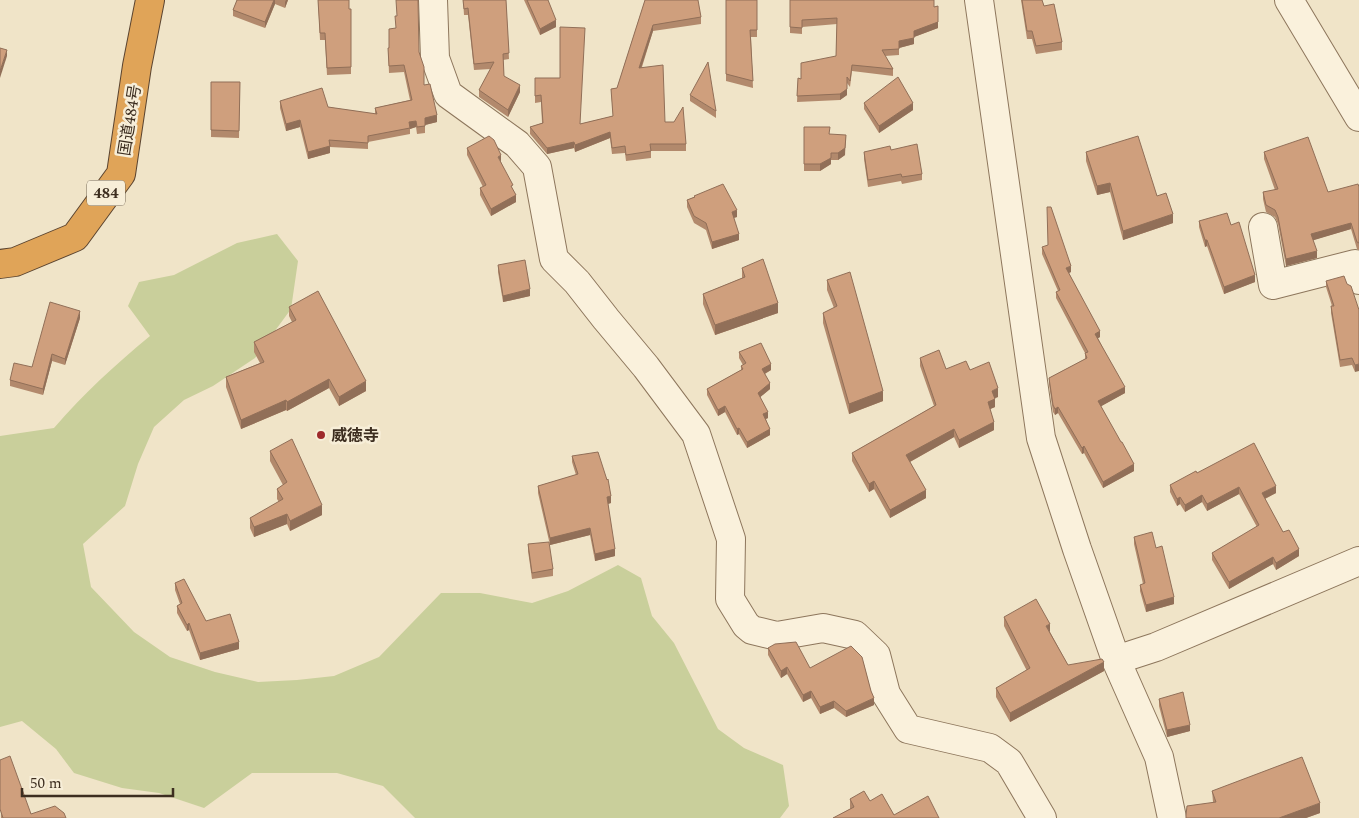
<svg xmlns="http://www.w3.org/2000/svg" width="1359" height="818" font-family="Spectral,'Noto Sans JP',serif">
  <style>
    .green { fill: #c9cf9b }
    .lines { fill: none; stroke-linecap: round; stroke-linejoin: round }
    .minor-casing { stroke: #8d765c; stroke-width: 30 }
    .highway-casing { stroke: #5b4430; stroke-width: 30 }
    .minor { stroke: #faf1dc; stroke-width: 28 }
    .highway { stroke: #e0a458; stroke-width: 28 }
    .wall { fill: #b2896c }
    .shaded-wall { fill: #916f58 }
    .building { fill: #cf9f7d; stroke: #916f58 }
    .poi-dot { fill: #9e2a2b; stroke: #f7eed8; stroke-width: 2 }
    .labels { text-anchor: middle; stroke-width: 5; stroke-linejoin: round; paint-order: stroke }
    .shield { fill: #f7eed8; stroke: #756857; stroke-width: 1 }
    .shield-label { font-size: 15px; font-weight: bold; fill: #3d2e20 }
    .street-label { font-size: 16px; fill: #3d2e20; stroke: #f7eed8 }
    .poi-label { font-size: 16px; font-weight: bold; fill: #3d2e20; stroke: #f7eed8; text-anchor: start }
  </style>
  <rect width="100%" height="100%" fill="#f0e4c8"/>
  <!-- green -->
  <path class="green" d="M277,234L298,261L291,309L255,358L213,386L184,400L154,427L138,464L125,506L83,544L91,587L134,632L170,657L215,672L258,682L297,680L334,676L379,657L441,593H480L532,603L568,591L618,565L641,578L652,616L674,643L718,729L744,748L783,765L789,806L780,818H415L383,786L337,773H252L204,808L159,793L122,788L74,773L56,749L22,721L0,727V436L54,428C84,393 115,365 150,336L128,306L139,282L174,275L237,243Z"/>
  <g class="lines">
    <!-- minor casing -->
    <g class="minor-casing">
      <g id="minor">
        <path d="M433,0L435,58L448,94L517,144L537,167L554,259L577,282L606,319L646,367L696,434L731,539L730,599L746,625L752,630L777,636L823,628L855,635L876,655L886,694L908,729L990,748L1009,762L1042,818"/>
        <path d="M979,0L1041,438L1077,549L1116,660L1159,757L1172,818"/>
        <path d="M1289,0L1359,117"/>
        <path d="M1263,227L1273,285L1355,264L1359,280"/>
        <path d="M1116,660L1156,647L1359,561"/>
      </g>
    </g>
    <!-- highway casing -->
    <g class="highway-casing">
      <path id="highway" d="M0,264L15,262L75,237L121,174L137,66L150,0"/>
    </g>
    <!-- minor -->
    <use href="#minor" class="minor"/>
    <!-- highway -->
    <use href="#highway" class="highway"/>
  </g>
  <!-- wall -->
  <g class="wall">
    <path d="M237,0H288L285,8L275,4L265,28L233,16V10Z"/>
    <path d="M318,0H349V9H351V74L327,75L325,40H320Z"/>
    <path d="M463,0H506L509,59L503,60L504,76L520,92L508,117L479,97V90L491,69L474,70L468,15H464Z"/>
    <path d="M524,0H548L556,27L540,35Z"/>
    <path d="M645,0L701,17V24L653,31L642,67L665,122L686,144V151H651V158L626,161L625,153L612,154L610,138L575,152L574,148L547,154L530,134V127L542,123L541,102L535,103V78L580,124L613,116L611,89L617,88Z"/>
    <path d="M726,0H757V37H751L753,88L726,81Z"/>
    <path d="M790,0L934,7L938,28L914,37V44L899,48V55L885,56L893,69V76L852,71L850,87L847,83V95L840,100L797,102L798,78L801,79L836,56L837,24L802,27V34L790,33Z"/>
    <path d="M1021,0H1042L1044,6L1062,42V50L1036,54L1032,39H1027Z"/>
    <path d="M388,48L419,52L424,85L437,122L425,125V133L417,134L416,127L410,129V134L368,142V149L330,147V153L308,159L300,127L286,131L280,108V101L328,107L375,114V108L410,100L404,72L389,73Z"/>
    <path d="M211,82H240L239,138L211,137Z"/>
    <path d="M690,95L716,111V118L690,101Z"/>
    <path d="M864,103L913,110L879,133L864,109Z"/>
    <path d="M804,127L830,134L845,155L838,160H831V164L820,171H804Z"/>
    <path d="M467,148L501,162L513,190L516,202L491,216L480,195V188L483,187L467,155Z"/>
    <path d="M891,150L922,174V180L902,184L901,181L868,187L864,159V152Z"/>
    <path d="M1086,152L1157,196L1173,223L1123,240L1110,192L1097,195L1086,161Z"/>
    <path d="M1264,152L1328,192L1359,187V250L1357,249L1351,229L1313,240L1317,258L1286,266L1278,224L1275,217L1266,212L1263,199V192L1275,190L1264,159Z"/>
    <path d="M694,196L737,217L734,218L739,240L712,249L706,230L694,223L687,207V200L694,197Z"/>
    <path d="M1199,221L1231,225L1255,282L1224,294L1207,246L1205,247L1199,227Z"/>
    <path d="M1042,247L1071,272L1069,273L1100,337L1098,338L1125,393L1101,406L1134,471L1103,488L1084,453L1082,454L1058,413L1055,415L1053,412L1049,384V378L1085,359V353L1056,298V292L1058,291L1042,254Z"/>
    <path d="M498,265L530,296L503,302L498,272Z"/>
    <path d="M742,268L778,313L715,335L703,304V294L742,278Z"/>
    <path d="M827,280L883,401L849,414L823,323V313L834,308L827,290Z"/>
    <path d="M1326,281L1358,310L1355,372L1352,365L1340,367L1331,313V306H1332L1326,287Z"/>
    <path d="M289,307L366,391L339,406L329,388L287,411L286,410L241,429L226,387V377L260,363L254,352V342L292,322L289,316Z"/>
    <path d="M80,318L65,365L52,361L43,395L10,386V380L32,367Z"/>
    <path d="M739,352L771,370L765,374L770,389L760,397L768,418L766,419L770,435L747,448L739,434L737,435L725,412L718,416L707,395V389L741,370V366L743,365L739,358Z"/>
    <path d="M920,358L946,369L970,370L998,397L995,398V407L990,409L994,430L959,448L954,437L910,462L926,498L890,518L874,489L869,492L852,461V453L934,406L920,366Z"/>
    <path d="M270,451L322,515L290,531L287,524L254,537L250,528V518L279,502L277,499V489L283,485L270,461Z"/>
    <path d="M572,456L611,503L608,504L615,556L595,561L590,535L550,545L538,493V486L576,475L572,462Z"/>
    <path d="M1197,473L1276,493L1265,499L1283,532L1299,556L1276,570L1273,564L1229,589L1212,560V553L1257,527L1239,494L1207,511L1202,502L1185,512L1180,504L1177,506L1170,492V485Z"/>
    <path d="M1134,537L1156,548L1174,604L1146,612L1140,591V585L1143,584L1134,544Z"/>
    <path d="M528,544L553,569V576L532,579L528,551Z"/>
    <path d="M175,583L206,621L239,649L200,660L189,630L187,631L177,613V606L180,604L175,590Z"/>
    <path d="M1004,617L1050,632L1068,665L1104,671L1010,722L996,697V688L1027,671L1004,626Z"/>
    <path d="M768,648L810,668L874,705L846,717L834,708L820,714L811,698L803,702L787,674L781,678L768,655Z"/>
    <path d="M1159,699L1190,731L1167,737L1159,706Z"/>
    <path d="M0,760L31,814L66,818H1Z"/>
    <path d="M1212,791L1320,813L1306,818H1186V815L1213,802Z"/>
    <path d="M850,799L870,801L894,815L939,818H833L850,809Z"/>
  </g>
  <!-- shaded-wall -->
  <g class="shaded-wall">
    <path d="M274,0H275V4L265,28V22Z"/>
    <path d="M286,0H288L285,8V2Z"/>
    <path d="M938,6V28L914,37V31Z"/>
    <path d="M556,20V27L540,35V29Z"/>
    <path d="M653,25V31L639,74V68Z"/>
    <path d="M914,38V44L899,48V55V41Z"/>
    <path d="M7,50V56L0,78V71Z"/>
    <path d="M847,77V95L840,100V94Z"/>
    <path d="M520,85V92L508,117V110Z"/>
    <path d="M913,103V110L879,133V126Z"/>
    <path d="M437,115V122L425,125V118Z"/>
    <path d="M300,120V127L286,131V124Z"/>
    <path d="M416,121V127L410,129L409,122Z"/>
    <path d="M610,132V138L575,152V145Z"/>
    <path d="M846,135L845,155L838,160V153Z"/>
    <path d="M574,142V148L547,154V148Z"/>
    <path d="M330,146V153L308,159V152Z"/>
    <path d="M501,155V162L498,157Z"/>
    <path d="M831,158V164L820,171V164Z"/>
    <path d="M1110,183V192L1097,195V186Z"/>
    <path d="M516,195V202L491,216V209Z"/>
    <path d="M737,210V217L732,218V212Z"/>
    <path d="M1173,214V223L1123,240V231Z"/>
    <path d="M1351,223V229L1311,241V234Z"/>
    <path d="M739,234V240L712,249V242Z"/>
    <path d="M1205,240H1207V246L1205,247Z"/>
    <path d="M1317,251V258L1286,266V259Z"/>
    <path d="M1071,266V272L1066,274V268Z"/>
    <path d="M1255,275V282L1224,294V287Z"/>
    <path d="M530,289V296L503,302V296Z"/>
    <path d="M778,303V313L715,335V325Z"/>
    <path d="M80,311V318L65,365V359Z"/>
    <path d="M1100,331V337L1095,340V334Z"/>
    <path d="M52,354V361L43,395V389Z"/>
    <path d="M771,364V370L762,375V369Z"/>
    <path d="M1359,364V371L1355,372V365Z"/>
    <path d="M329,379V388L287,411V402Z"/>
    <path d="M366,381V391L339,406V397Z"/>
    <path d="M770,383V389L758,399V393Z"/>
    <path d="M1125,387V393L1098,408V401Z"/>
    <path d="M998,388V397L992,399V391Z"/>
    <path d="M883,391V401L849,414V404Z"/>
    <path d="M995,399V407L988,410V402Z"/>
    <path d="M286,400V410L241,429V420Z"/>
    <path d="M725,406V412L718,416V410Z"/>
    <path d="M1058,407V413L1055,415V409Z"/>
    <path d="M768,412V418L763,420V414Z"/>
    <path d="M994,422V430L959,448V440Z"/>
    <path d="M739,428V434L737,435V429Z"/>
    <path d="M770,429V435L747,448V442Z"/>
    <path d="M954,429V437L906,464V455Z"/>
    <path d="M1084,446V453L1082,454V448Z"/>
    <path d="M1134,464V471L1103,488V482Z"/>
    <path d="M874,481V489L869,492V484Z"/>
    <path d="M1276,486V493L1262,500V493Z"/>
    <path d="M1239,487V494L1207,511V504Z"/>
    <path d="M926,490V498L890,518V510Z"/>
    <path d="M1202,495V502L1185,512V505Z"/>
    <path d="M611,496V503L607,504V497Z"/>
    <path d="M1180,497V504L1177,506V499Z"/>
    <path d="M322,505V515L290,531V521Z"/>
    <path d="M287,514V524L254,537V527Z"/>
    <path d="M590,528V535L550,545V538Z"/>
    <path d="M615,549V556L595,561V554Z"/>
    <path d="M1299,549V556L1276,570V563Z"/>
    <path d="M1273,557V564L1229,589V582Z"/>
    <path d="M1174,597V604L1146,612V605Z"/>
    <path d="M189,623V630L187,631V625Z"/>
    <path d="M1050,624V633L1046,626Z"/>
    <path d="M239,642V649L200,660V653Z"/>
    <path d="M1104,662V671L1010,722V713Z"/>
    <path d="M787,667V674L781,678V671Z"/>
    <path d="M811,691V698L803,702V695Z"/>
    <path d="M874,698V705L846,717V711Z"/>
    <path d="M834,701V708L820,714V707Z"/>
    <path d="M1190,725V731L1167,737V730Z"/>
    <path d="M1320,803V813L1306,818H1279Z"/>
  </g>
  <!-- building -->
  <g class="building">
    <path d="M237,0H274L265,22L233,10Z"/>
    <path d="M318,0H349V9H351V67L327,68L325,33H320Z"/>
    <path d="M396,0H418L419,52L424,67V85L430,84L437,115L425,118V126L417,127L416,121L409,122L410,128L368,136V143L329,140L330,146L308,152L300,120L286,124L280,101L322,88L328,107L377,114L375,108L412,100L404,65L389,66L388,48H389V29L396,28L395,16H397Z"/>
    <path d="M463,0H506L509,53L503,54L504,76L520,85L508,110L479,90L494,62L474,64L468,8L464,9Z"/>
    <path d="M527,0H548L556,20L540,29Z"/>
    <path d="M645,0H698L701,17L653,25L639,68L663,65L665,122H674L683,107L686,144H650L651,151L626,155L625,146L612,148L610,132L575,145L574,142L547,148L530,127L543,123L541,95L535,96V78H560V27L585,28L580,124L613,116L611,89L617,88Z"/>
    <path d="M726,0H757V30H750L753,81L726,74Z"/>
    <path d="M790,0H934V7L938,6V22L914,31V38L899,41V49L882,50L893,69L852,65L850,81L847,77V89L840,94L797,96L798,78L801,79V63L836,56L837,18L802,20V28L790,27Z"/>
    <path d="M1022,0H1042L1044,6L1054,4L1062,42L1036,46L1032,31H1027Z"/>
    <path d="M0,48L7,50L0,71Z"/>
    <path d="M708,62L716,111L690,95Z"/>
    <path d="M898,77L913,103L879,126L864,103Z"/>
    <path d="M211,82H240L239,131L211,130Z"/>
    <path d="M804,127H830L829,134L846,135L845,148L838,153H831V158L820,164H804Z"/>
    <path d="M489,136L494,140L501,155L498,157L513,185L511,186L516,195L491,209L480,188L486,185L467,148Z"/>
    <path d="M1138,136L1157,196L1166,193L1173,214L1123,231L1110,183L1097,186L1086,152Z"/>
    <path d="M1308,137L1328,192L1358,184L1359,187V243L1357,242L1351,223L1311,234L1317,251L1286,259L1278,217L1275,210L1266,205L1263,192L1278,189L1264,152Z"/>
    <path d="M917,144L922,174L902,177L901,174L868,180L864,152L890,146L891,150Z"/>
    <path d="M723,184L737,210L732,212L739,234L712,242L706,223L694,216L687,200L695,197L694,196Z"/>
    <path d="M1047,207H1051L1071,266L1066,268L1100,331L1095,334L1125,387L1098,401L1121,442H1122L1134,464L1103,482L1084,446L1082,448L1058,407L1055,409L1053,405L1049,378L1087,358L1085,353L1088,352L1056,292L1060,290L1042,247L1048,245Z"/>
    <path d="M1227,213L1231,225L1239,222L1255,275L1224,287L1207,240H1205L1199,221Z"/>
    <path d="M763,259L778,303L715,325L703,294L745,277L742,268Z"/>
    <path d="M525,260L530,289L503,296L498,265Z"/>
    <path d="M850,272L883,391L849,404L823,313L837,306L827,280Z"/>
    <path d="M1344,276L1347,284L1351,286L1359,310V364L1355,365L1352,358L1340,360L1331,306H1334L1326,281Z"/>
    <path d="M318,291L366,381L339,397L329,379L287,402L286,400L241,420L226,377L264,362L254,342L296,320L289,307Z"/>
    <path d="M50,302L80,311L65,359L52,354L43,389L10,380L14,363L32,367Z"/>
    <path d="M761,343L771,364L762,369L770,383L758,393L768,412L763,414L770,429L747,442L739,428L737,429L725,406L718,410L707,389L743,369L741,366L746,363L739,352Z"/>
    <path d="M939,350L946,369L966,361L970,370L989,362L998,388L992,391L995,399L988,402L994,422L959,440L954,429L906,455L926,490L890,510L874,481L869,484L852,453L936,405L920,358Z"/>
    <path d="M292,439L322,505L290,521L287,514L254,527L250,518L283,499L277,489L287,482L270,451Z"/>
    <path d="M1254,443L1276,486L1262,493L1283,532L1289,530L1299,549L1276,563L1273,557L1229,582L1212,553L1259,525L1239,487L1207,504L1202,495L1185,505L1180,497L1177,499L1170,485L1196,471L1197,473Z"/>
    <path d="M598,452L607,480L608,479L611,496L607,497L615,549L595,554L590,528L550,538L538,486L578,474L572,456Z"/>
    <path d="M1152,532L1156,548L1162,546L1174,597L1146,605L1140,585L1145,583L1134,537Z"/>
    <path d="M549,542L553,569L532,573L528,544Z"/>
    <path d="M184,579L206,621L230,614L239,642L200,653L189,623L187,625L177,606L182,603L175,583Z"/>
    <path d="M1036,599L1050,624L1046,626L1068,665L1102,659L1104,662L1010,713L996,688L1030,668L1004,617Z"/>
    <path d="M796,642L810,668L851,646L862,657L871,691L874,698L846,711L834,701L820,707L811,691L803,695L787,667L781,671L768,648L775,644Z"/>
    <path d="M1183,692L1190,725L1167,730L1159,699Z"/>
    <path d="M10,756L31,814L55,806L64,813L66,818H3L0,809V760Z"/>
    <path d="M1302,757L1320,803L1279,818H1186V815L1187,806L1216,802L1212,791Z"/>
    <path d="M864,791L870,801L882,794L894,815L928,796L939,818H833L854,807L850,799Z"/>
  </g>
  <!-- markers -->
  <circle class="poi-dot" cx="321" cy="435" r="5"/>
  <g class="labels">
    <!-- shield labels -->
    <rect class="shield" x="87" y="180.5" width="38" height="25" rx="4"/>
    <g class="shield-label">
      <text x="106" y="198">484</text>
    </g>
    <!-- street labels -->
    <g class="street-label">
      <text transform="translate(129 120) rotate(-81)" y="6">国道484号</text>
    </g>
    <!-- poi labels -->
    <g class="poi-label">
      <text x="331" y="441">威徳寺</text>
    </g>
  </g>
  <!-- scale -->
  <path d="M22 788v8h151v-8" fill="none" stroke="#3d2e20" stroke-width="2.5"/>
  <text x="30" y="788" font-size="15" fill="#3d2e20" stroke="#f7eed8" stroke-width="4" paint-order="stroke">50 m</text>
</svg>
